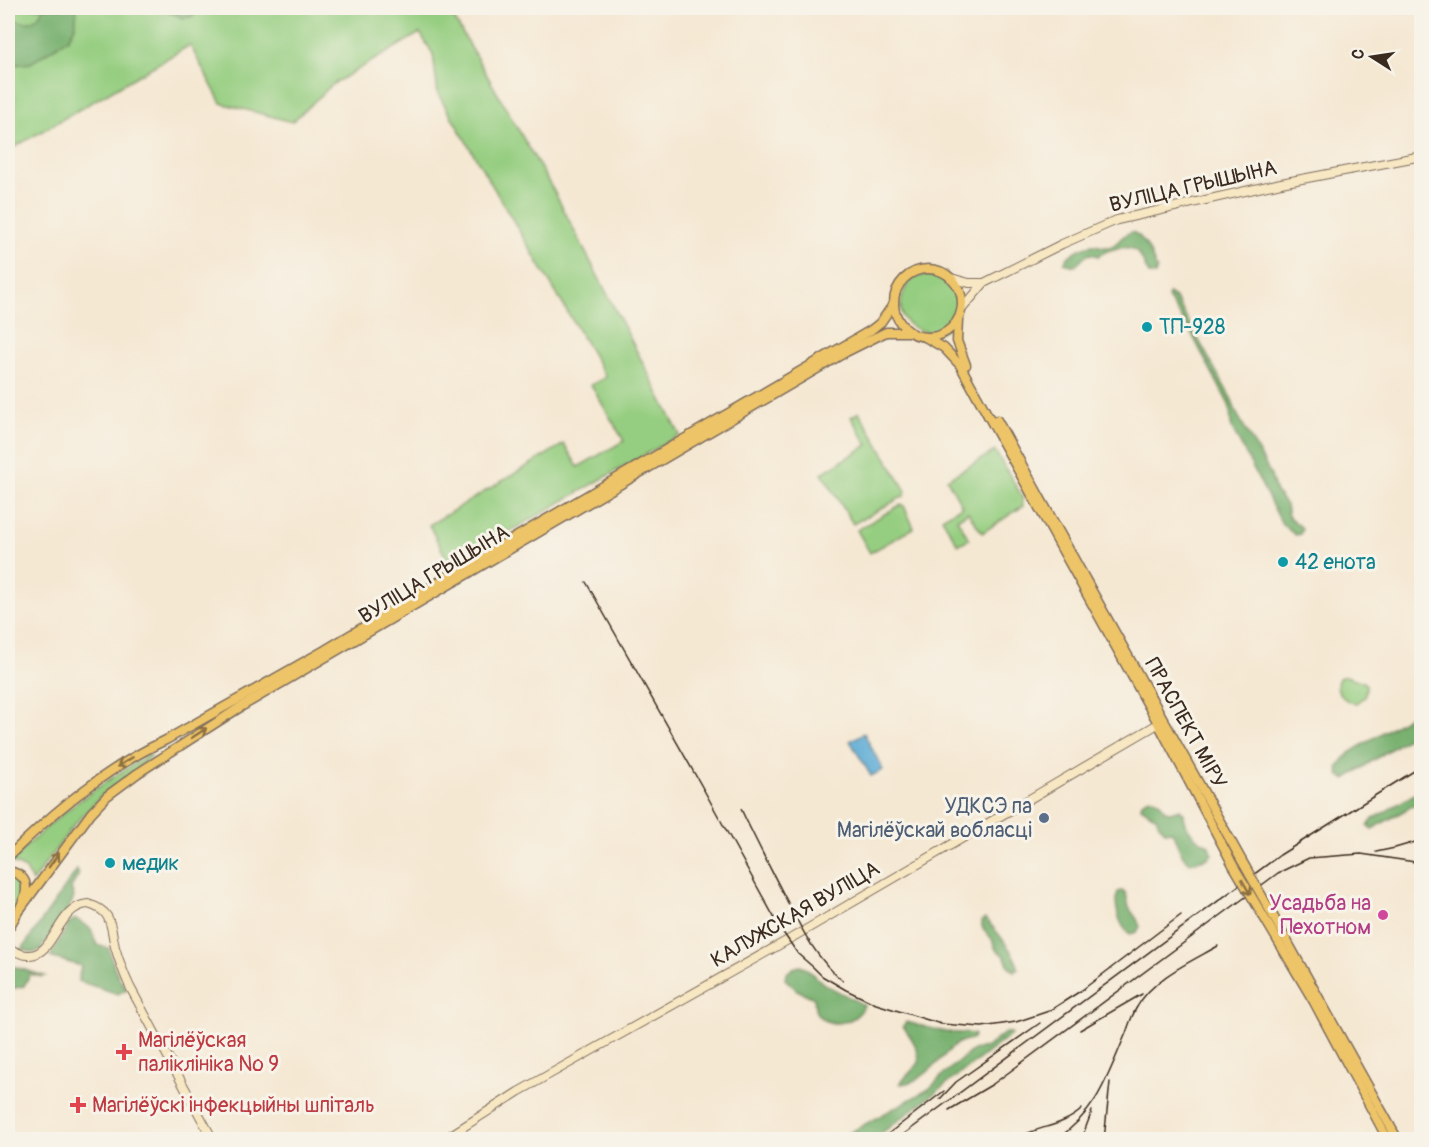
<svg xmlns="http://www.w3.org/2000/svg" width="1429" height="1147" font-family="Pangolin,sans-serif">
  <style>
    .green { fill: #96ce81; stroke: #687c50; stroke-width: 1.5 }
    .forest { fill: #78b16f; stroke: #5a6e46; stroke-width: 1.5 }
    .water { fill: #5babd5; stroke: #4b6a7a; stroke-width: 1.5 }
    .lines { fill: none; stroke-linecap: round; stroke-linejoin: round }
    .secondary-casing { stroke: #7c6c5d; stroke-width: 10 }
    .primary-casing { stroke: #7c6c5d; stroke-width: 11 }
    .secondary { stroke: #f8e7c3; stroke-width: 8 }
    .primary { stroke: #eec469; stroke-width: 8 }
    .rail { stroke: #3b2a1e; stroke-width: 1.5 }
    .primary-bridge-casing { stroke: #7c6c5d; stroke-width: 11; stroke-linecap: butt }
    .primary-bridge { stroke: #eec469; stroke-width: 8 }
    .oneway { stroke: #8c6f40 }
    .culture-dot { fill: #0f9aa8; stroke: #f7f3e8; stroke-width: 2 }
    .service-dot { fill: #5c6f8a; stroke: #f7f3e8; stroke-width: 2 }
    .hotel-dot { fill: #d1479c; stroke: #f7f3e8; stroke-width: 2 }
    .health-dot { fill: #e0444e; stroke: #f7f3e8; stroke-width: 2 }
    .labels { text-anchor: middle; stroke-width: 6; stroke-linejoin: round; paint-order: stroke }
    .street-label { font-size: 21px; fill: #3b2a1e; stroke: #f7f3e8 }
    .culture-label { font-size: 21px; fill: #0d838f; stroke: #f7f3e8; text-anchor: start }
    .service-label { font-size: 21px; fill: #4e5e75; stroke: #f7f3e8; text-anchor: end }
    .hotel-label { font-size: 21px; fill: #b23c85; stroke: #f7f3e8; text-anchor: end }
    .health-label { font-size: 21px; fill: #be3a42; stroke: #f7f3e8; text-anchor: start }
  </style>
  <rect width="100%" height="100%" fill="#f7f3e8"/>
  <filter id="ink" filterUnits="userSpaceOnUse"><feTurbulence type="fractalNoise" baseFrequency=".0167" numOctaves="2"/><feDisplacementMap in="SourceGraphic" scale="12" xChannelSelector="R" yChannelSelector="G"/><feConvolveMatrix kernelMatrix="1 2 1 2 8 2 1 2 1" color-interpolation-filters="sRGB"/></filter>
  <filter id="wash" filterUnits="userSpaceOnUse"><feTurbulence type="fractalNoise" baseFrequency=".008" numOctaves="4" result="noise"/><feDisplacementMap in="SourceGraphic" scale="24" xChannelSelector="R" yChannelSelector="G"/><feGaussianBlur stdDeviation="1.35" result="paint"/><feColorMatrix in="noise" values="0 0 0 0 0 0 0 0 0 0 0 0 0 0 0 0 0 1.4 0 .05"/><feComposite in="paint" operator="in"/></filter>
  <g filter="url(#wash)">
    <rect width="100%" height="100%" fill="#f5e8d3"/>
    <!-- green -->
    <g class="green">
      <path d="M8,8H448L555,193L680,435L450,565L429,525L564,444L578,467L624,441L591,385L606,377L438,94L433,54L420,33L333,84L292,122L221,103L190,45L8,151Z"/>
      <path d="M926,275C934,277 942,278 948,283C962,293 961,317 948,328C936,338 910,331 903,317C898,305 903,286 913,279C917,276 921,276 926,275Z"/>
      <path d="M859,412L906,491L904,496L853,524L822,473L868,445L851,417Z"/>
      <path d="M995,451L1022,496L1023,506L982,533L968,512L957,519L969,539L958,545L942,518L962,506L947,479Z"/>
      <path d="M900,505L904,506L914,528L870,553L857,530Z"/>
      <path d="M1346,676L1363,682L1366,685L1365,696L1356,703C1343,702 1333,689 1339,678Z"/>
      <path d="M150,754L152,756L103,794L73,826L32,882L26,869L11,862C54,816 97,786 150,754Z"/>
      <path d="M8,878H12L19,883C24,897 15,907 8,919Z"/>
    </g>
    <!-- forest -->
    <g class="forest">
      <path d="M43,8H77L75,27L68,39L31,63L14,65L8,59V15C22,25 37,26 43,8Z"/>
      <path d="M161,8H200C198,16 190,17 183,18Z"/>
      <path d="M1132,232C1146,237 1151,256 1157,269L1155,275L1149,274C1145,268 1143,259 1138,253C1128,242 1108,250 1098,256C1085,250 1084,260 1075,266L1064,263C1068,254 1083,246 1093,245C1100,245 1105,250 1112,246C1121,241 1122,234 1132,232Z"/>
      <path d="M1169,294L1176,299L1232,400L1236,412L1270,473L1276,492L1286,505L1288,516L1302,528L1300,534L1295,535L1282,524L1232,428C1229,420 1232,413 1229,405L1189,329L1168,298Z"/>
      <path d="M1421,711V729L1345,779L1339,775L1338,767L1349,753L1416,712Z"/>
      <path d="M1421,790V801L1372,829L1368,826L1373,819Z"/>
      <path d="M1152,798L1159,801L1165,811L1170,812L1180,809L1184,813C1184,828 1195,839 1209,845L1212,854L1208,858L1190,863C1174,851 1182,841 1171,831L1166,832L1159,825L1157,818L1141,807L1142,802L1147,799Z"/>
      <path d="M77,870L79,874L71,888L74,897L71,904L40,950L33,953L22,949Z"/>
      <path d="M1122,891L1126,893L1129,908L1137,919L1140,927L1137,932L1130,934C1119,926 1113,904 1118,892Z"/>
      <path d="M76,919L91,929L97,945L109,948C112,963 117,978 127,989L118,994L78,981L81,966L50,957L69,923Z"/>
      <path d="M985,919C994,927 1019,958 1018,969L1015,971L1010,968L1004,956L995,948L992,939L982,927V921Z"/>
      <path d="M8,965L45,976L42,977L30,974L24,986L10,989L8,994Z"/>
      <path d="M800,966L807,969L824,984L864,1005C858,1023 828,1031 816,1012C814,1008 815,1003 814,998L797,990L785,979L786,974L793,968Z"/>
      <path d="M906,1022L946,1032L974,1034L973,1039C967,1040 959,1041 955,1045C939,1059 925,1082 901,1084L900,1083L919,1063C919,1047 911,1038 903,1026Z"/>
      <path d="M1005,1033H1011V1035L874,1139H841L847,1134L929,1089L946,1072L973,1050L987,1047Z"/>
    </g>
    <!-- water -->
    <path class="water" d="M864,733L883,770L871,776L850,741Z"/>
  </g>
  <g filter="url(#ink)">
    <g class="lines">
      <!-- secondary casing -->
      <g class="secondary-casing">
        <g id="secondary">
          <path d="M951,278L969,283H984"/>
          <path d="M962,309L984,283L1062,244L1117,220L1281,183L1422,156"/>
          <path d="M8,948C14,951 23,956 30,955C55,954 58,906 88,904C113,911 110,925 115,947C119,961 124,974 130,987L213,1140"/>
          <path d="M443,1140L518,1092L788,940L1163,721"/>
        </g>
      </g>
      <!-- primary casing -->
      <g class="primary-casing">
        <g id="primary">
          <circle cx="928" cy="303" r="34"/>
          <path d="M958,320L957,341L966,365"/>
          <path d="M925,337L944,348L960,365L1158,723L1233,865"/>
          <path d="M997,420L1242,861"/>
          <path d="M8,857C54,811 106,768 166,740L325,650L447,577L871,330L881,322L894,303"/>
          <path d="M8,871C43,877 18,912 8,929"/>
          <path d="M1267,905L1398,1140"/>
          <path d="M21,908L91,813L107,796L138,773L239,708L846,352L886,332H909"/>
          <path d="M1259,909L1314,1002L1388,1140"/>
        </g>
      </g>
      <!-- secondary -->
      <use href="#secondary" class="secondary"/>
      <!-- primary -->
      <use href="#primary" class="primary"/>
      <!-- rail -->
      <g class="rail">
        <path d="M586,582L705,792L780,928L798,954L813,967L822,976L846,990L876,1004L941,1024L982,1027L1016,1022L1049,1011L1082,990L1181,915"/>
        <path d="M741,809C755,839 770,868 785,897C801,928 816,959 843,981"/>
        <path d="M1376,852L1395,848L1422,840"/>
        <path d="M1080,1030L1142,994"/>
        <path d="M940,1099L956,1082L1040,1023"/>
        <path d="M949,1110L993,1084L1278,873L1309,858L1361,854L1422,863"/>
        <path d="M880,1140L944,1091"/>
        <path d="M896,1140L1280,855L1422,766"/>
        <path d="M1013,1140C1035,1126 1062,1128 1082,1109"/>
        <path d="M1056,1140C1099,1109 1106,1079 1126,1033C1129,1024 1132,1015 1137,1007C1153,978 1190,962 1218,946"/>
        <path d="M1081,1140L1092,1111"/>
        <path d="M1104,1140L1110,1082"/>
      </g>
      <!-- primary-bridge casing -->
      <g class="primary-bridge-casing">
        <g id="primary-bridge">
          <path d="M1242,861L1267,905"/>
          <path d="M1233,865L1259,909"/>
        </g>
      </g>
      <!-- primary-bridge -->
      <use href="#primary-bridge" class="primary-bridge"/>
    </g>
    <!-- one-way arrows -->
    <defs><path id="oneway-shaft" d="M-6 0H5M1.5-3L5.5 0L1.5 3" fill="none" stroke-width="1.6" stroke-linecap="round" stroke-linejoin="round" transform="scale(1.5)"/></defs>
    <g class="oneway">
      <use href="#oneway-shaft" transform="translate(199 733) rotate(-33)"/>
      <use href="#oneway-shaft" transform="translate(125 762) rotate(148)"/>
      <use href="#oneway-shaft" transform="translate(54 860) rotate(-55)"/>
      <use href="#oneway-shaft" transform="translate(1246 887) rotate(60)"/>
    </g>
  </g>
  <!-- markers -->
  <g class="culture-dot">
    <circle cx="1147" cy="327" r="6"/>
    <circle cx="1283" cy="562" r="6"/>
    <circle cx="110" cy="863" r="6"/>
  </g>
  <circle class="service-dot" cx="1044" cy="818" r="6"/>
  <circle class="hotel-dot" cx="1383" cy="915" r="6"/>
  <g class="health-dot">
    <path d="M121 1043h6v6h6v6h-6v6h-6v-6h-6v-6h6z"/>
    <path d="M75 1096h6v6h6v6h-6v6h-6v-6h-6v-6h6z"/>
  </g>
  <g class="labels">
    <!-- street labels -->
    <g class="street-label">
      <text transform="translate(1193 186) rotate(-13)" y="7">ВУЛІЦА ГРЫШЫНА</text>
      <text transform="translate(434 574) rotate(-31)" y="7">ВУЛІЦА ГРЫШЫНА</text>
      <text transform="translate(1186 723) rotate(61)" y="7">ПРАСПЕКТ МІРУ</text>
      <text transform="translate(795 914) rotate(-30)" y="7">КАЛУЖСКАЯ ВУЛІЦА</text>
    </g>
    <!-- culture labels -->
    <g class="culture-label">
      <text x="1159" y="334">ТП-928</text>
      <text x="1295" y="569">42 енота</text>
      <text x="122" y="870">медик</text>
    </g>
    <!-- service labels -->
    <g class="service-label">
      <text x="1032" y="813">УДКСЭ па<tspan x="1032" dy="24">Магілёўскай вобласці</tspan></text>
    </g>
    <!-- hotel labels -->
    <g class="hotel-label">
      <text x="1371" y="910">Усадьба на<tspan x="1371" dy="24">Пехотном</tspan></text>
    </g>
    <!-- health labels -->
    <g class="health-label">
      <text x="138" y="1047">Магілёўская<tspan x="138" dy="24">паліклініка № 9</tspan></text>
      <text x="92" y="1112">Магілёўскі інфекцыйны шпіталь</text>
    </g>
  </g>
  <!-- margin -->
  <rect width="1429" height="1147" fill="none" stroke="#f7f3e8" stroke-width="30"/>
  <!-- north arrow -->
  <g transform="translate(1372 57) rotate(282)" stroke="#f7f3e8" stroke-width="4.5" paint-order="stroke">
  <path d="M0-4.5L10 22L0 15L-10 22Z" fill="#3b2a1e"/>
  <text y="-9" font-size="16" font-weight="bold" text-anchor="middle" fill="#3b2a1e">С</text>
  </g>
</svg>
